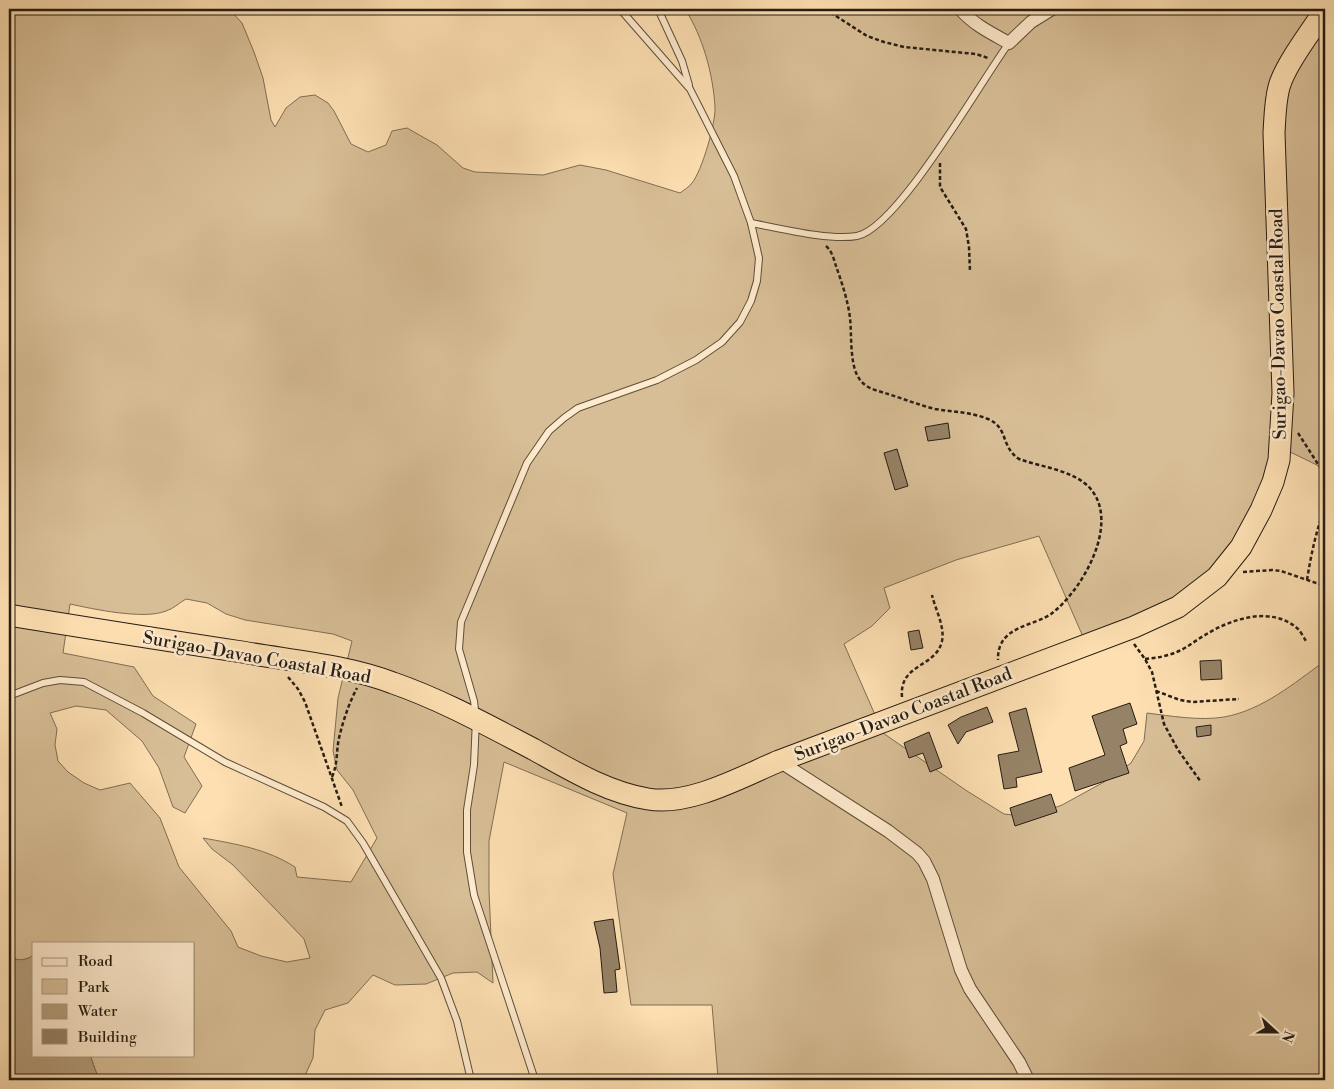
<svg xmlns="http://www.w3.org/2000/svg" width="1334" height="1089" font-family="'Libre Bodoni',serif">
  <style>
    .green { fill: #d8be96; stroke: #7f6e55; fill-rule: evenodd }
    .water { fill: #b49d7c; stroke: #7b6a52 }
    .building { fill: #968266; stroke: #261d14 }
    .lines { fill: none; stroke-linecap: round; stroke-linejoin: round }
    .service-casing { stroke: #5c4e3b; stroke-width: 8 }
    .minor-casing { stroke: #5c4e3b; stroke-width: 14 }
    .trunk-casing { stroke: #261d14; stroke-width: 23 }
    .path { stroke: #261d14; stroke-width: 2.5; stroke-dasharray: 4 2.5; stroke-linecap: butt }
    .service { stroke: #feeacc; stroke-width: 6 }
    .minor { stroke: #feeacc; stroke-width: 12 }
    .trunk { stroke: #fddfb1; stroke-width: 21 }
    .labels { text-anchor: middle; stroke-width: 5; stroke-linejoin: round; paint-order: stroke }
    .street-label { font-size: 18px; fill: #261d14; stroke: #feeacc }
  </style>
  <rect width="100%" height="100%" fill="#fddfb1"/>
  <filter id="stains"><feTurbulence type="fractalNoise" baseFrequency=".004" numOctaves="4"/><feColorMatrix values="0 0 0 0 .2 0 0 0 0 .09 0 0 0 0 .02 0 0 0 .5 -.17"/></filter>
  <radialGradient id="worn" r=".72"><stop offset=".6" stop-color="#630" stop-opacity="0"/><stop offset="1" stop-color="#630" stop-opacity=".3"/></radialGradient>
  <!-- green -->
  <path class="green" d="M9,9H229L242,23L254,52L263,78L271,120L275,127L286,108L300,97L315,95L328,103L334,111L351,144L368,152L386,145L392,131L407,128L437,145L463,168L475,172L543,175L580,165L606,170L680,193C684,190 689,187 692,183C702,171 716,122 715,107C713,74 703,37 685,9H1325V469L1280,447L1263,505L1214,566L1171,602L1084,639L1039,536L956,560L884,588L890,608L872,626L844,644L883,733L967,791L1004,814L1030,817L1062,805L1104,782L1131,763L1144,741L1147,713C1170,716 1201,721 1224,717C1263,710 1294,683 1325,661V1080H776L764,1075L718,1077L712,1005H631L613,874L627,813L504,762L489,841V891L493,983L477,972L453,973L426,984L395,985L373,975L348,1003L325,1010L315,1030L313,1058L303,1080H99L90,1055H194V943H34V954C28,961 17,961 9,957ZM186,599L207,603L226,614L245,620L333,634L352,641L338,698L333,751L337,770L353,790L377,838L351,882L297,877L295,867C267,849 236,844 203,838L212,849L233,865L304,939L310,958L287,962L261,956L238,947L231,931L179,867L160,818L130,783L100,790L84,783L68,772L58,761L55,745L57,729L50,713L76,706L106,710L142,741L159,768L173,807L185,813L202,786L184,757L196,724L153,696L134,667L63,653L70,604C93,609 144,620 166,611C173,609 179,603 186,599Z"/>
  <!-- water -->
  <path class="water" d="M34,954V1055H90L99,1080H9V957C17,961 28,961 34,954Z"/>
  <!-- building -->
  <g class="building">
    <path d="M948,423L950,438L928,441L925,427Z"/>
    <path d="M897,449L908,486L895,490L884,453Z"/>
    <path d="M919,630L923,648L911,650L908,632Z"/>
    <path d="M1221,660L1222,679L1201,680L1200,661Z"/>
    <path d="M1130,703L1137,724L1123,729L1127,743L1120,746L1129,773L1075,791L1069,768L1105,755L1092,716Z"/>
    <path d="M987,707L993,722L966,732L958,744L948,725L961,717Z"/>
    <path d="M1026,708L1042,772L1016,778L1017,787L1004,789L998,755L1019,751L1009,713Z"/>
    <path d="M1211,725V735L1197,737L1196,727Z"/>
    <path d="M929,732L942,767L930,772L923,753L909,758L904,743Z"/>
    <path d="M1051,794L1057,812L1015,826L1010,808Z"/>
    <path d="M613,919L620,969L615,970L617,992L604,993L600,948L594,922Z"/>
  </g>
  <g class="lines">
    <!-- service casing -->
    <g class="service-casing">
      <g id="service">
        <path d="M658,9L682,61L689,85"/>
        <path d="M751,223C779,228 829,241 857,236C898,228 981,81 1009,43"/>
        <path d="M9,696L43,683L60,680L84,682L143,713L225,762L324,807L347,821L363,843L441,978L457,1021L471,1080"/>
        <path d="M535,1080L474,895L467,852V810L474,765L476,719L474,701L459,649L461,622L527,463L549,431L564,418L578,408L657,380L696,360L722,342L740,322L751,301L757,281L759,258L751,223L734,176L690,89L620,9"/>
      </g>
    </g>
    <!-- minor casing -->
    <g class="minor-casing">
      <g id="minor">
        <path d="M960,9C974,25 991,33 1009,43L1031,22L1052,9"/>
        <path d="M779,761L888,831L917,853L924,861L933,879L961,970L970,989L1019,1062L1028,1080"/>
      </g>
    </g>
    <!-- trunk casing -->
    <g class="trunk-casing">
      <path id="trunk" d="M9,615C86,628 164,640 242,652C293,661 345,665 393,683C442,700 487,725 533,749C569,769 606,792 648,799C690,806 741,777 779,761L1134,627L1178,607L1217,577L1241,547L1261,510L1273,482L1279,460L1283,393L1274,133C1275,117 1275,102 1279,87C1285,65 1312,30 1325,10"/>
    </g>
    <!-- path -->
    <g class="path">
      <path d="M825,9L867,36L884,42L904,47L976,54L988,58"/>
      <path d="M940,163V187L966,229L969,247L970,271"/>
      <path d="M826,246C832,251 834,260 836,266C842,283 848,301 850,318C852,335 849,368 861,381C867,389 879,391 888,394C904,399 919,405 935,409C953,412 971,412 988,419C1009,428 1000,446 1019,459C1041,467 1072,470 1089,487C1122,522 1082,591 1051,614C1032,627 997,626 998,660"/>
      <path d="M1298,433L1325,475"/>
      <path d="M1243,572L1272,570L1281,571L1325,586"/>
      <path d="M1307,580C1311,555 1316,531 1325,507"/>
      <path d="M1134,644L1145,659L1152,672L1164,724L1178,750L1201,782"/>
      <path d="M1145,659C1157,658 1168,656 1179,651C1188,647 1196,640 1205,635C1231,619 1271,605 1298,629C1301,632 1304,638 1306,641"/>
      <path d="M288,677L298,689L305,702L342,807"/>
      <path d="M1156,691L1180,700L1192,702L1239,699"/>
      <path d="M902,697C899,663 936,668 942,641C945,626 935,609 932,595"/>
      <path d="M332,777C338,763 336,752 339,738C343,721 349,703 357,688"/>
    </g>
    <!-- service -->
    <use href="#service" class="service"/>
    <!-- minor -->
    <use href="#minor" class="minor"/>
    <!-- trunk -->
    <use href="#trunk" class="trunk"/>
  </g>
  <g class="labels">
    <!-- street labels -->
    <g class="street-label">
      <text transform="translate(1278 324) rotate(-91)" y="6">Surigao-Davao Coastal Road</text>
      <text transform="translate(257 657) rotate(10)" y="6">Surigao-Davao Coastal Road</text>
      <text transform="translate(903 714) rotate(-21)" y="6">Surigao-Davao Coastal Road</text>
    </g>
  </g>
  <!-- margin -->
  <rect width="1334" height="1089" fill="none" stroke="#fddfb1" stroke-width="30"/>
  <rect x="10" y="10" width="1314" height="1069" fill="none" stroke="#261d14" stroke-width="2.5"/>
  <rect x="15" y="15" width="1304" height="1059" fill="none" stroke="#261d14"/>
  <!-- legend -->
  <rect x="32" y="942" width="162" height="115" fill="#feeacc" stroke="#a89882"/>
  <rect x="42" y="958" width="25" height="8" fill="#feeacc" stroke="#a89882"/>
  <text x="78" y="966" font-size="15" fill="#261d14">Road</text>
  <rect x="42" y="979" width="25" height="15" fill="#d8be96" stroke="#a89882"/>
  <text x="78" y="992" font-size="15" fill="#261d14">Park</text>
  <rect x="42" y="1004" width="25" height="15" fill="#b49d7c" stroke="#a89882"/>
  <text x="78" y="1016" font-size="15" fill="#261d14">Water</text>
  <rect x="42" y="1029" width="25" height="15" fill="#968266" stroke="#a89882"/>
  <text x="78" y="1042" font-size="15" fill="#261d14">Building</text>
  <!-- north arrow -->
  <g transform="translate(1276 1032) rotate(111)" stroke="#feeacc" stroke-width="4" paint-order="stroke">
  <path d="M0-4L9 19L0 12L-9 19Z" fill="#261d14"/>
  <text y="-8" font-size="14" font-weight="bold" text-anchor="middle" fill="#261d14">N</text>
  </g>
  <rect width="100%" height="100%" filter="url(#stains)"/>
  <rect width="100%" height="100%" fill="url(#worn)"/>
</svg>
